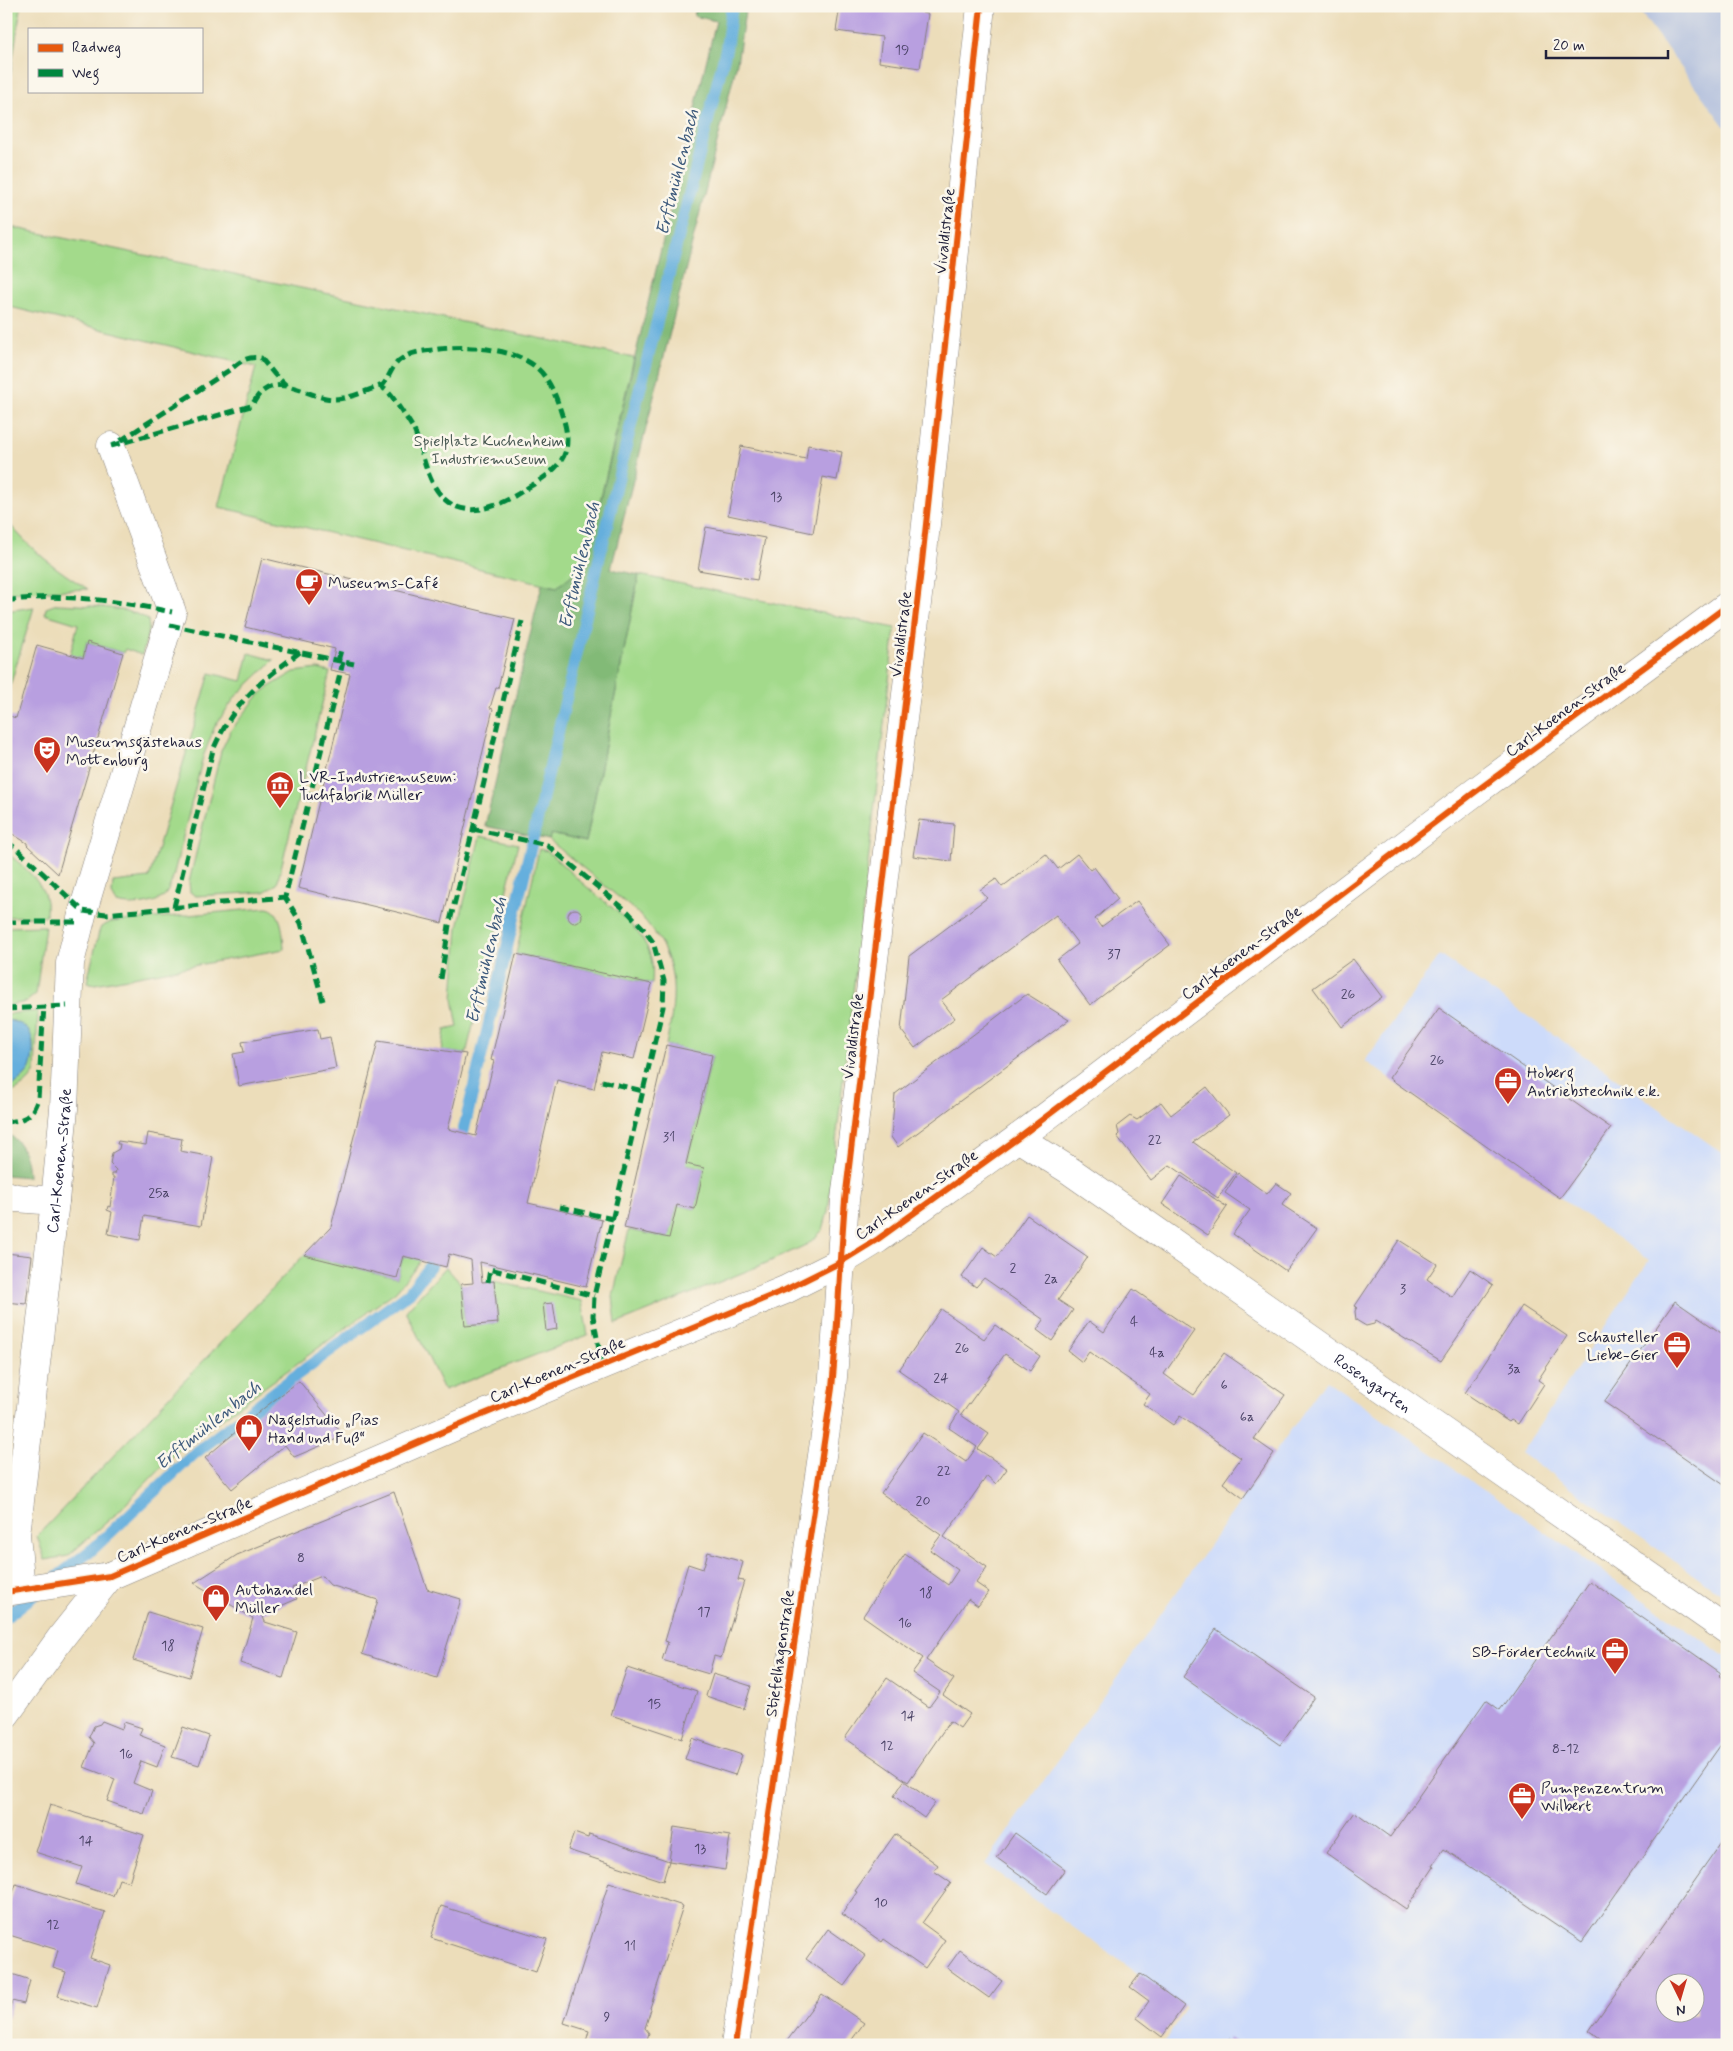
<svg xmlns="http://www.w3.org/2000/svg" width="1733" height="2051" font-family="Mynerve,sans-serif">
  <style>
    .built { fill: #cddbfa; fill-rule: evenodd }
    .industrial { fill: #b9c5de }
    .green { fill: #a3da8b; stroke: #627e63 }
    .forest { fill: #82ba77; stroke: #526e59 }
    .water { fill: #65afdd; stroke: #44688c }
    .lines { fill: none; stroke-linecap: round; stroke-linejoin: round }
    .stream { stroke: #65afdd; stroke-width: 12 }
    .building { fill: #b89fe0; fill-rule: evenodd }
    .minor-casing { stroke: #87807a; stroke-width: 29 }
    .path { stroke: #87807a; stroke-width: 3; stroke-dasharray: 1 4; stroke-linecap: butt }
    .minor { stroke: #fff; stroke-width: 28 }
    .quiet { stroke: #00873e; stroke-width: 5; stroke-dasharray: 10 5; stroke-linecap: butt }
    .cycleway-casing { stroke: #fbf7ec; stroke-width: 9 }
    .cycleway { stroke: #e8590c; stroke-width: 6 }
    .labels { text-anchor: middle; stroke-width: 5; stroke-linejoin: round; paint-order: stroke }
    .number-label { font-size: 14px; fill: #484164 }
    .street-label { font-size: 16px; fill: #22223b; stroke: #fbf7ec }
    .park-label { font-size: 16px; fill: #495953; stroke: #fbf7ec }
    .poi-label { font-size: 16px; fill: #22223b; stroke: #fbf7ec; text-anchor: start }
    .water-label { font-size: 18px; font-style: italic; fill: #3d5a7c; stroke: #fbf7ec }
  </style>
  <rect width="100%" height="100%" fill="#fbf7ec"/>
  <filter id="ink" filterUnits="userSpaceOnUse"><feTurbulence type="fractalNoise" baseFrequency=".02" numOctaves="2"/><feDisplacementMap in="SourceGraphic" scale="10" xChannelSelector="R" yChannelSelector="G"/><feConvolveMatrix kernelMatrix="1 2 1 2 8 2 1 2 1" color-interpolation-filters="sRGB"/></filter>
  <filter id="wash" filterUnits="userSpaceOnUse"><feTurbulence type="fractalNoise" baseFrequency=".0096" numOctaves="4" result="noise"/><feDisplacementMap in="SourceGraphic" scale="20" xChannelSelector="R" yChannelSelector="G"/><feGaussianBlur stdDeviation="1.12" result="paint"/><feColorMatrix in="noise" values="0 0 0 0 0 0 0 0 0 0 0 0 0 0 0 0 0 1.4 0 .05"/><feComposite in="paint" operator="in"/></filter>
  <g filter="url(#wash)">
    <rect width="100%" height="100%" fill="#ecddba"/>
    <!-- built -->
    <g class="built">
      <path d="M1440,955L1727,1156V1598L1521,1453L1649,1260L1365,1061Z"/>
      <path d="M1326,1380L1727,1658V2045H1162L1186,2008L985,1864ZM1666,1984H1696V2014H1666Z"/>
    </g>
    <!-- industrial -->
    <path class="industrial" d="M1636,6H1727V130Z"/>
    <!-- green -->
    <g class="green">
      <path d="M6,6H21L6,103Z"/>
      <path d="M6,226L634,358L585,564L557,587L219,507L256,367L6,306Z"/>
      <path d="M6,520C31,550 55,569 88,589L6,593Z"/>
      <path d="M639,575L895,628L828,1211L823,1230L808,1244L764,1264L616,1324L613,1296L629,1230L669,1238L677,1205L695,1209L704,1168L686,1164L712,1056L666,1045C678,991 679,956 639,914L549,840L550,834L586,842Z"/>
      <path d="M57,604C79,605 133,607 148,620L149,629L142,655L125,649L123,653L87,642L83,658L70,655L78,624L45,614L46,608Z"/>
      <path d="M34,607L6,699V611Z"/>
      <path d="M249,653L274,660L236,696L215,726L203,757L173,877C171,883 169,891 164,896C156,905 128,907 117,903L112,894L113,882L149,878L210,673L242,681Z"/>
      <path d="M318,669L330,672L277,884L264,892L196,896L190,892L189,882L221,751L231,730L258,696L269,687L294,672Z"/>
      <path d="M480,836L518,844L466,1054L442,1051L445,1030L458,1027L453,999L458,927Z"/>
      <path d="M539,849L547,851C562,864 577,879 593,892C612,908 636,924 647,947C653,958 653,972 652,984L516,954Z"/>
      <path d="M6,853C19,861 42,882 45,897C47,903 46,910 46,916L6,917Z"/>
      <path d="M266,908C283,909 283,936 284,949L95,984L87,982L99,932L101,927L111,922Z"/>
      <path d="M45,926L36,994L26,1002L6,1006V927Z"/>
      <path d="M38,1011L35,1071C30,1083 18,1090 6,1095V1089C32,1076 32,1066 33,1040L14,1021L6,1020V1014Z"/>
      <path d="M304,1255L397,1278L403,1256L421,1260L396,1291L175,1453L116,1514L68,1556L45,1560L37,1536Z"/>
      <path d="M446,1267L461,1284L465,1326L498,1323L494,1281L582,1301L588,1335L444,1390L406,1311Z"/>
    </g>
    <!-- forest -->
    <g class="forest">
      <path d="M696,6H746L737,63L611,569L639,575L586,842L551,834L549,840L485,826L542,584L557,587L585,564L716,21L694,16Z"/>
      <path d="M6,1133C24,1142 27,1159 28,1177L6,1175Z"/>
    </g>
    <!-- water -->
    <path class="water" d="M6,1020C27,1023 34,1032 33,1052C32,1060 32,1065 28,1072C23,1079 14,1085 6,1089Z"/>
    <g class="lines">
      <!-- stream -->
      <g class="stream">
        <path d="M463,1133L633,416L726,49L732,6"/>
        <path d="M56,1578L94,1548L194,1454L294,1377L409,1293L432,1263"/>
        <path d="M6,1617L38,1592"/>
      </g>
    </g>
    <g id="blocks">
      <!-- building -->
      <g class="building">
        <path d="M840,6H923L922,13L928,14L920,68L879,62L882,37L836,31Z"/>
        <path d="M808,445L842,452L837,480L823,477L813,533L728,515L741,446L806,459Z"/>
        <path d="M706,527L765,538L757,580L698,570Z"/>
        <path d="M262,558L515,619L498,688H496L490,708L493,709L442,923L298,888L350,674L330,670L335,649L245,627Z"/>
        <path d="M87,642L123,653L58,874L27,845V843L6,830V715L16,718L37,645L83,658Z"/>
        <path d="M919,820L954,824L951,861L913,856Z"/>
        <path d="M1046,854L1058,869L1077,854L1090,870L1094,867L1118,899L1095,919L1101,927L1137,901L1170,945L1090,1005L1057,960L1078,944L1056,915L941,1000L955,1018L915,1048L901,1030L909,956L987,898L980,890L996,879L1002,887Z"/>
        <circle cx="575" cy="916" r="7"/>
        <path d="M516,954L652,984L634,1059L602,1052L594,1089L557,1080L528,1203L602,1220L586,1287L480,1262L482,1282L494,1281L498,1323L465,1326L461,1284L473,1283L471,1260L449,1254L446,1267L403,1256L397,1278L304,1255L331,1227L378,1041L466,1054L448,1129L476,1136L494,1061L491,1060Z"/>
        <path d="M1353,959L1382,997L1342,1027L1313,988Z"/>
        <path d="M1027,994L1069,1020L898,1147L891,1137L895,1094Z"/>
        <path d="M1439,1008L1611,1128L1560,1198L1389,1078Z"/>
        <path d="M318,1029L320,1039L330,1037L336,1068L239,1086L233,1054L244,1052L242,1042Z"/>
        <path d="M666,1045L712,1055L686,1164L704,1168L695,1209L677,1205L669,1238L624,1228Z"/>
        <path d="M1207,1087L1229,1115L1193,1142L1236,1173L1218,1198L1170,1165L1151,1180L1117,1136L1119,1134L1117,1126L1130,1116L1137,1120L1161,1102L1171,1115Z"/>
        <path d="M148,1133L182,1139L180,1151L213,1157L201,1226L144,1216L140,1240L108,1234L112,1212L107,1210L108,1206L110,1207L114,1177H112V1174H115L116,1170L110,1164L112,1153L119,1149L120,1144H117L118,1141L146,1145Z"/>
        <path d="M1238,1173L1267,1194L1276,1183L1291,1193L1282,1205L1317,1228L1286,1271L1233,1234L1250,1210L1225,1193Z"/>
        <path d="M1181,1176L1227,1207L1208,1235L1162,1204Z"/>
        <path d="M1027,1215L1088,1257L1058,1300L1073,1310L1052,1341L1037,1330L1044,1320L984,1278L976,1287L962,1277L983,1247L997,1257Z"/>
        <path d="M1399,1240L1437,1264L1427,1279L1452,1297L1470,1269L1493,1285L1441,1361L1376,1321L1374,1324L1366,1326L1356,1320L1355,1311L1357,1307L1355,1306Z"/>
        <path d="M6,1253L32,1256L26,1304L6,1302Z"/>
        <path d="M1133,1289L1194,1331L1164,1374L1179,1385L1194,1395L1224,1353L1285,1395L1254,1439L1274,1453L1243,1498L1223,1483L1241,1458L1180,1416L1173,1425L1143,1404L1150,1394L1089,1352L1082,1362L1068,1351L1089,1321L1104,1332Z"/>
        <path d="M1675,1301L1727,1337V1487L1604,1402Z"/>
        <path d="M553,1303L557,1329L546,1331L543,1304Z"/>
        <path d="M1522,1306L1567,1336L1538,1380L1544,1384L1518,1424L1511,1420L1509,1422L1465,1393Z"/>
        <path d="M941,1309L984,1339L995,1325L1040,1356L1030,1371L1005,1354L961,1415L989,1434L978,1449L1007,1469L996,1484L987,1476L944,1537L987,1567L976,1583L989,1592L978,1606L968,1599L926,1660L954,1679L943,1695L970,1714L960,1728L950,1721L908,1782L845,1738L887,1678L929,1707L940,1692L912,1673L923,1658L863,1616L905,1554L948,1585L958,1570L930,1550L941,1535L881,1493L923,1433L966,1462L977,1447L949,1428L959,1412L899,1370Z"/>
        <path d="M299,1381L344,1436L294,1457L285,1445L232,1489L205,1458L264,1408Z"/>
        <path d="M394,1492L427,1589L461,1599L437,1678L362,1654L378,1600L330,1585L322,1576L292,1588L297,1599L262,1614L265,1622L297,1632L283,1678L240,1663L253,1618L194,1583L237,1555Z"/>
        <path d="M708,1552L743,1562L738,1580L744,1581L721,1658L714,1656L709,1674L662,1660L668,1642L665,1641L688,1564L703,1569Z"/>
        <path d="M1590,1581L1721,1673L1719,1675L1727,1681V1736L1582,1942L1444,1849L1432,1866L1434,1867L1406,1909L1326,1853L1355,1812L1390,1837L1486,1700L1500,1710Z"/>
        <path d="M148,1612L203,1629L189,1677L133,1660Z"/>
        <path d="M1216,1629L1314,1697L1280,1745L1183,1677Z"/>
        <path d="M627,1668L697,1691L682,1739L611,1715Z"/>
        <path d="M713,1674L751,1686L744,1709L706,1696Z"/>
        <path d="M102,1721L122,1729L124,1722L142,1728L139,1735L165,1745L157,1767L141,1761L133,1783L152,1791L144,1814L107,1801L115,1779L84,1767L94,1743L89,1737L94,1726L100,1724Z"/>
        <path d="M183,1727L209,1736L199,1765L172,1757Z"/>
        <path d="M692,1738L742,1755L735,1775L685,1759Z"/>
        <path d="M904,1781L935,1803L924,1818L894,1796Z"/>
        <path d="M50,1805L144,1835L129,1882L119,1879L113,1896L76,1884L82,1867L35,1852Z"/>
        <path d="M674,1827L730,1836L725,1870L669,1861Z"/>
        <path d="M574,1833L588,1838L589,1834L669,1861L663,1881L568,1850Z"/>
        <path d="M1015,1833L1065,1869L1047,1894L997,1858Z"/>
        <path d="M895,1834L938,1865L934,1871L951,1883L922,1923L945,1940L925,1968L884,1939L882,1942L842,1914L857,1892L855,1891Z"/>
        <path d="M1727,1835V2045H1608L1589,2031ZM1666,1984H1696V2014H1666Z"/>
        <path d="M609,1882L683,1906L650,2008L651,2009L645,2028L649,2033L646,2043L641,2045H585L589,2031L564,2023Z"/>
        <path d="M16,1884L105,1912L90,1958L110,1965L97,2008L58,1996L66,1972L53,1968L58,1950L6,1934V1915Z"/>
        <path d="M441,1906L547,1939L536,1972L431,1938Z"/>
        <path d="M828,1929L866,1956L844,1986L806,1959Z"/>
        <path d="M960,1950L1002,1981L989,1998L947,1968Z"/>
        <path d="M6,1972L30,1980L24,2004L12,2001L8,2018L6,2017Z"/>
        <path d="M1140,1974L1184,2006L1162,2037L1137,2018L1149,2001L1130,1987Z"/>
        <path d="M822,1994L864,2023L848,2045H793L787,2041Z"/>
        <path d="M1230,2038L1240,2045H1226Z"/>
      </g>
    </g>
  </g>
  <g filter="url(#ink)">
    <use href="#blocks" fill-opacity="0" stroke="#87807a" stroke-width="1"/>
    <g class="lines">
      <!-- minor casing -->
      <g class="minor-casing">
        <g id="minor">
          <path id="s1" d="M1018,1138L1069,1170L1727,1630"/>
          <path d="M6,1195L16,1198L55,1201"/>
          <path id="s2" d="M21,1589L16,1535L55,1201L64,1109L70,963L83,911L172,612L111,446"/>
          <path d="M6,1592L110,1576L477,1417L785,1290L839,1263L878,1239L1018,1138L1471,795L1727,606"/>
          <path d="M6,1714L63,1635L110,1576"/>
          <path d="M735,2045L832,1388C838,1325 840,1263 845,1200L922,562L981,6"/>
        </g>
      </g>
      <!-- path -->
      <path class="path" d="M596,1079L602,1081"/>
      <!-- minor -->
      <use href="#minor" class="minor"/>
      <!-- quiet -->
      <g class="quiet">
        <path d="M120,441L231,369C241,361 247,356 261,358L275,375L287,386"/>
        <path d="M111,446L251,406C255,401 258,394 263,391C284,375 311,399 334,399C350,399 367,390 383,385C390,376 392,364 403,358C413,351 427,351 439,349C470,345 526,348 545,377C553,388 558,402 562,415C567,428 570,447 562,459C553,474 535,483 521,492C502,504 479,515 457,507C427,495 425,455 414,430C409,421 403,413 397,404C392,396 388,390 379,386"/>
        <path d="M6,601C62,592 117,601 172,612"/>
        <path d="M170,625L354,664"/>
        <path d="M338,661L341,650"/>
        <path d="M473,829L547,845L628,912L642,927L653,942L664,981L663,1007L594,1296L593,1316L602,1365"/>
        <path d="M6,841L18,850L83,911L106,914L285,897"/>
        <path d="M174,907L213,750C234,702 259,683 300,652"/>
        <path d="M6,922H81"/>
        <path d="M441,979L449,925L473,829L522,621"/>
        <path d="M323,1001L301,923L285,897L343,662"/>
        <path d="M6,1009L67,1006"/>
        <path d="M602,1081L643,1091"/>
        <path d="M6,1122C25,1120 31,1118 38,1099L44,1006"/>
        <path d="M560,1207L613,1219"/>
        <path d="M488,1282L490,1269L594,1296"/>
      </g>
      <!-- cycleway casing -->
      <g class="cycleway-casing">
        <g id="cycleway">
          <path d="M6,1592L110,1576L477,1417L785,1290L839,1263L878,1239L1018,1138L1471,795L1727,606"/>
          <path d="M735,2045L832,1388C838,1325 840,1263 845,1200L922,562L981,6"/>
        </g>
      </g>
      <!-- cycleway -->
      <use href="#cycleway" class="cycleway"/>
    </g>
  </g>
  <!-- icons -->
  <defs>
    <g id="cafe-pin" transform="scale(1.4375)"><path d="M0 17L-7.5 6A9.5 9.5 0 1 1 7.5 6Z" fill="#c8321e" stroke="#fbf7ec"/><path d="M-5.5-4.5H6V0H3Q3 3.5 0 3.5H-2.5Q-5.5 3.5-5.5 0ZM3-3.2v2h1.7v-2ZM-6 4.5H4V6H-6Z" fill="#fff"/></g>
    <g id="theatre-pin" transform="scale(1.4375)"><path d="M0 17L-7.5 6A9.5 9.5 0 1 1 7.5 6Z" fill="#c8321e" stroke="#fbf7ec"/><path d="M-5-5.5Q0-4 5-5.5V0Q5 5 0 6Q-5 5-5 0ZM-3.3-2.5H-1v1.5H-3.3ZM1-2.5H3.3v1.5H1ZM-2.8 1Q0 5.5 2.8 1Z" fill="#fff"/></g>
    <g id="museum-pin" transform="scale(1.4375)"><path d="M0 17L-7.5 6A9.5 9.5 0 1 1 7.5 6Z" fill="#c8321e" stroke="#fbf7ec"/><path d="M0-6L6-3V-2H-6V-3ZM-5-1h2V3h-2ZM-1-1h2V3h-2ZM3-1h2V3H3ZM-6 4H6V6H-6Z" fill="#fff"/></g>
    <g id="office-pin" transform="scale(1.4375)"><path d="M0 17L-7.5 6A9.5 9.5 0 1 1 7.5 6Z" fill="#c8321e" stroke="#fbf7ec"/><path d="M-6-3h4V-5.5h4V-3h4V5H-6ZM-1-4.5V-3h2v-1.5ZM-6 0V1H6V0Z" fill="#fff"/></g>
    <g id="shop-pin" transform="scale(1.4375)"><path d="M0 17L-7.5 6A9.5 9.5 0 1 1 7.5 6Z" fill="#c8321e" stroke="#fbf7ec"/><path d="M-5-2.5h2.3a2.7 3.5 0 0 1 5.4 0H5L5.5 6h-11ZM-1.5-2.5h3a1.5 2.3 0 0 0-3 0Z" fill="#fff"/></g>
  </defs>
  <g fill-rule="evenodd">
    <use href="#cafe-pin" x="309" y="582"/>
    <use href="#theatre-pin" x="47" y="750"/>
    <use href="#museum-pin" x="280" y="785"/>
    <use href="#office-pin" x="1508" y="1081"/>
    <use href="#office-pin" x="1677" y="1345"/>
    <use href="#shop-pin" x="249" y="1428"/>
    <use href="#shop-pin" x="216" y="1598"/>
    <use href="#office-pin" x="1615" y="1651"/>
    <use href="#office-pin" x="1522" y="1796"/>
  </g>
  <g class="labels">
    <!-- number labels -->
    <g class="number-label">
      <text x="902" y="54">19</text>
      <text x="776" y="501">13</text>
      <text x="1114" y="958">37</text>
      <text x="1348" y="998">26</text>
      <text x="1437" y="1064">26</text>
      <text x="669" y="1141">31</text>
      <text x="1155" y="1144">22</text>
      <text x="159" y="1197">25a</text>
      <text x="1013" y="1272">2</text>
      <text x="1051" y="1283">2a</text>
      <text x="1403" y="1293">3</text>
      <text x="1134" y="1326">4</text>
      <text x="962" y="1352">26</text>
      <text x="1157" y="1357">4a</text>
      <text x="1514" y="1373">3a</text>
      <text x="941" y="1382">24</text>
      <text x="1224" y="1389">6</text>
      <text x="1247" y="1421">6a</text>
      <text x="944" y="1475">22</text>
      <text x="923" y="1505">20</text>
      <text x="301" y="1562">8</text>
      <text x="926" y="1597">18</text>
      <text x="704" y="1616">17</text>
      <text x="905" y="1627">16</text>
      <text x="168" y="1650">18</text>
      <text x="654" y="1708">15</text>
      <text x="908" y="1720">14</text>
      <text x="887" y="1750">12</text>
      <text x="1566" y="1753">8-12</text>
      <text x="126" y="1758">16</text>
      <text x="86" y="1845">14</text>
      <text x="700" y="1853">13</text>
      <text x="881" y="1907">10</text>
      <text x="53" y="1929">12</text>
      <text x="630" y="1950">11</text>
      <text x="607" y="2021">9</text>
    </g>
    <!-- street labels -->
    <g class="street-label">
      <text transform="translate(944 231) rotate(-84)" y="6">Vivaldistraße</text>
      <text transform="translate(900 634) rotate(-83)" y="6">Vivaldistraße</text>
      <text transform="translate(1565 709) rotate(-37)" y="6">Carl-Koenen-Straße</text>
      <text transform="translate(1241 952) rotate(-37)" y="6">Carl-Koenen-Straße</text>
      <text transform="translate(852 1036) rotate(-83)" y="6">Vivaldistraße</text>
      <text dy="6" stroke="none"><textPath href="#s2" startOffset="431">Carl-Koenen-Straße</textPath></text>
      <text transform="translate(916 1194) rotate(-35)" y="6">Carl-Koenen-Straße</text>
      <text transform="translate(557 1369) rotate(-23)" y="6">Carl-Koenen-Straße</text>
      <text dy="6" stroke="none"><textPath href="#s1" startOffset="431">Rosengarten</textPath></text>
      <text transform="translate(184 1529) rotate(-23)" y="6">Carl-Koenen-Straße</text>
      <text transform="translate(779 1653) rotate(-82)" y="6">Stiefelhagenstraße</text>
    </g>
    <!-- park labels -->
    <g class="park-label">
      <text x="489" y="446">Spielplatz Kuchenheim<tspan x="489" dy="18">Industriemuseum</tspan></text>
    </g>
    <!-- poi labels -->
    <g class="poi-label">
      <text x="328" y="588">Museums-Café</text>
      <text x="66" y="747">Museumsgästehaus<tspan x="66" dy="18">Mottenburg</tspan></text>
      <text x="299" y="782">LVR-Industriemuseum:<tspan x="299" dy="18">Tuchfabrik Müller</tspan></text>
      <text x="1527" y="1078">Hoberg<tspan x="1527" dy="18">Antriebstechnik e.k.</tspan></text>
      <text x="1658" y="1342" text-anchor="end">Schausteller<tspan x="1658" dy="18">Liebe-Gier</tspan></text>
      <text x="268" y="1425">Nagelstudio „Pias<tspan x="268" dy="18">Hand und Fuß“</tspan></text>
      <text x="235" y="1595">Autohandel<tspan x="235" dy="18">Müller</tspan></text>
      <text x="1596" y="1657" text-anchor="end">SB-Fördertechnik</text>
      <text x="1541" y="1793">Pumpenzentrum<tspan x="1541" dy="18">Wilbert</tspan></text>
    </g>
    <!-- water labels -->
    <g class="water-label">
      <text transform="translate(677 172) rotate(-76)" y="6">Erftmühlenbach</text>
      <text transform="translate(579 565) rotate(-77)" y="6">Erftmühlenbach</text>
      <text transform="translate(486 960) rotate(-77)" y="6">Erftmühlenbach</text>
      <text transform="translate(208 1425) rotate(-39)" y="6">Erftmühlenbach</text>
    </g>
  </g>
  <!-- margin -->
  <rect width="1733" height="2051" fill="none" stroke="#fbf7ec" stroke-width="25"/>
  <!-- legend -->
  <rect x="28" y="28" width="175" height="65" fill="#fbf7ec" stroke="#a4a2a5"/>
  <rect x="38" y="44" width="25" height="8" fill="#e8590c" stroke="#a4a2a5"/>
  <text x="72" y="52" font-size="15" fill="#22223b">Radweg</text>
  <rect x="38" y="69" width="25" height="8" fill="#00873e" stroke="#a4a2a5"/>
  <text x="72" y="78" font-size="15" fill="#22223b">Weg</text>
  <!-- north arrow -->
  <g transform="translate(1680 1998) rotate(175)"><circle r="24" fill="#fbf7ec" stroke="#a4a2a5"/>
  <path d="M0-4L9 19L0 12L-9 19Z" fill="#c8321e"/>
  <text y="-8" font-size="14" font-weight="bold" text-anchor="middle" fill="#22223b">N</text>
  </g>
  <!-- scale -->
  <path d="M1546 50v8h122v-8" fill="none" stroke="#22223b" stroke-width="2.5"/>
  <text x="1553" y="50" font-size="15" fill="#22223b" stroke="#fbf7ec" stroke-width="4" paint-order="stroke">20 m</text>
</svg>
